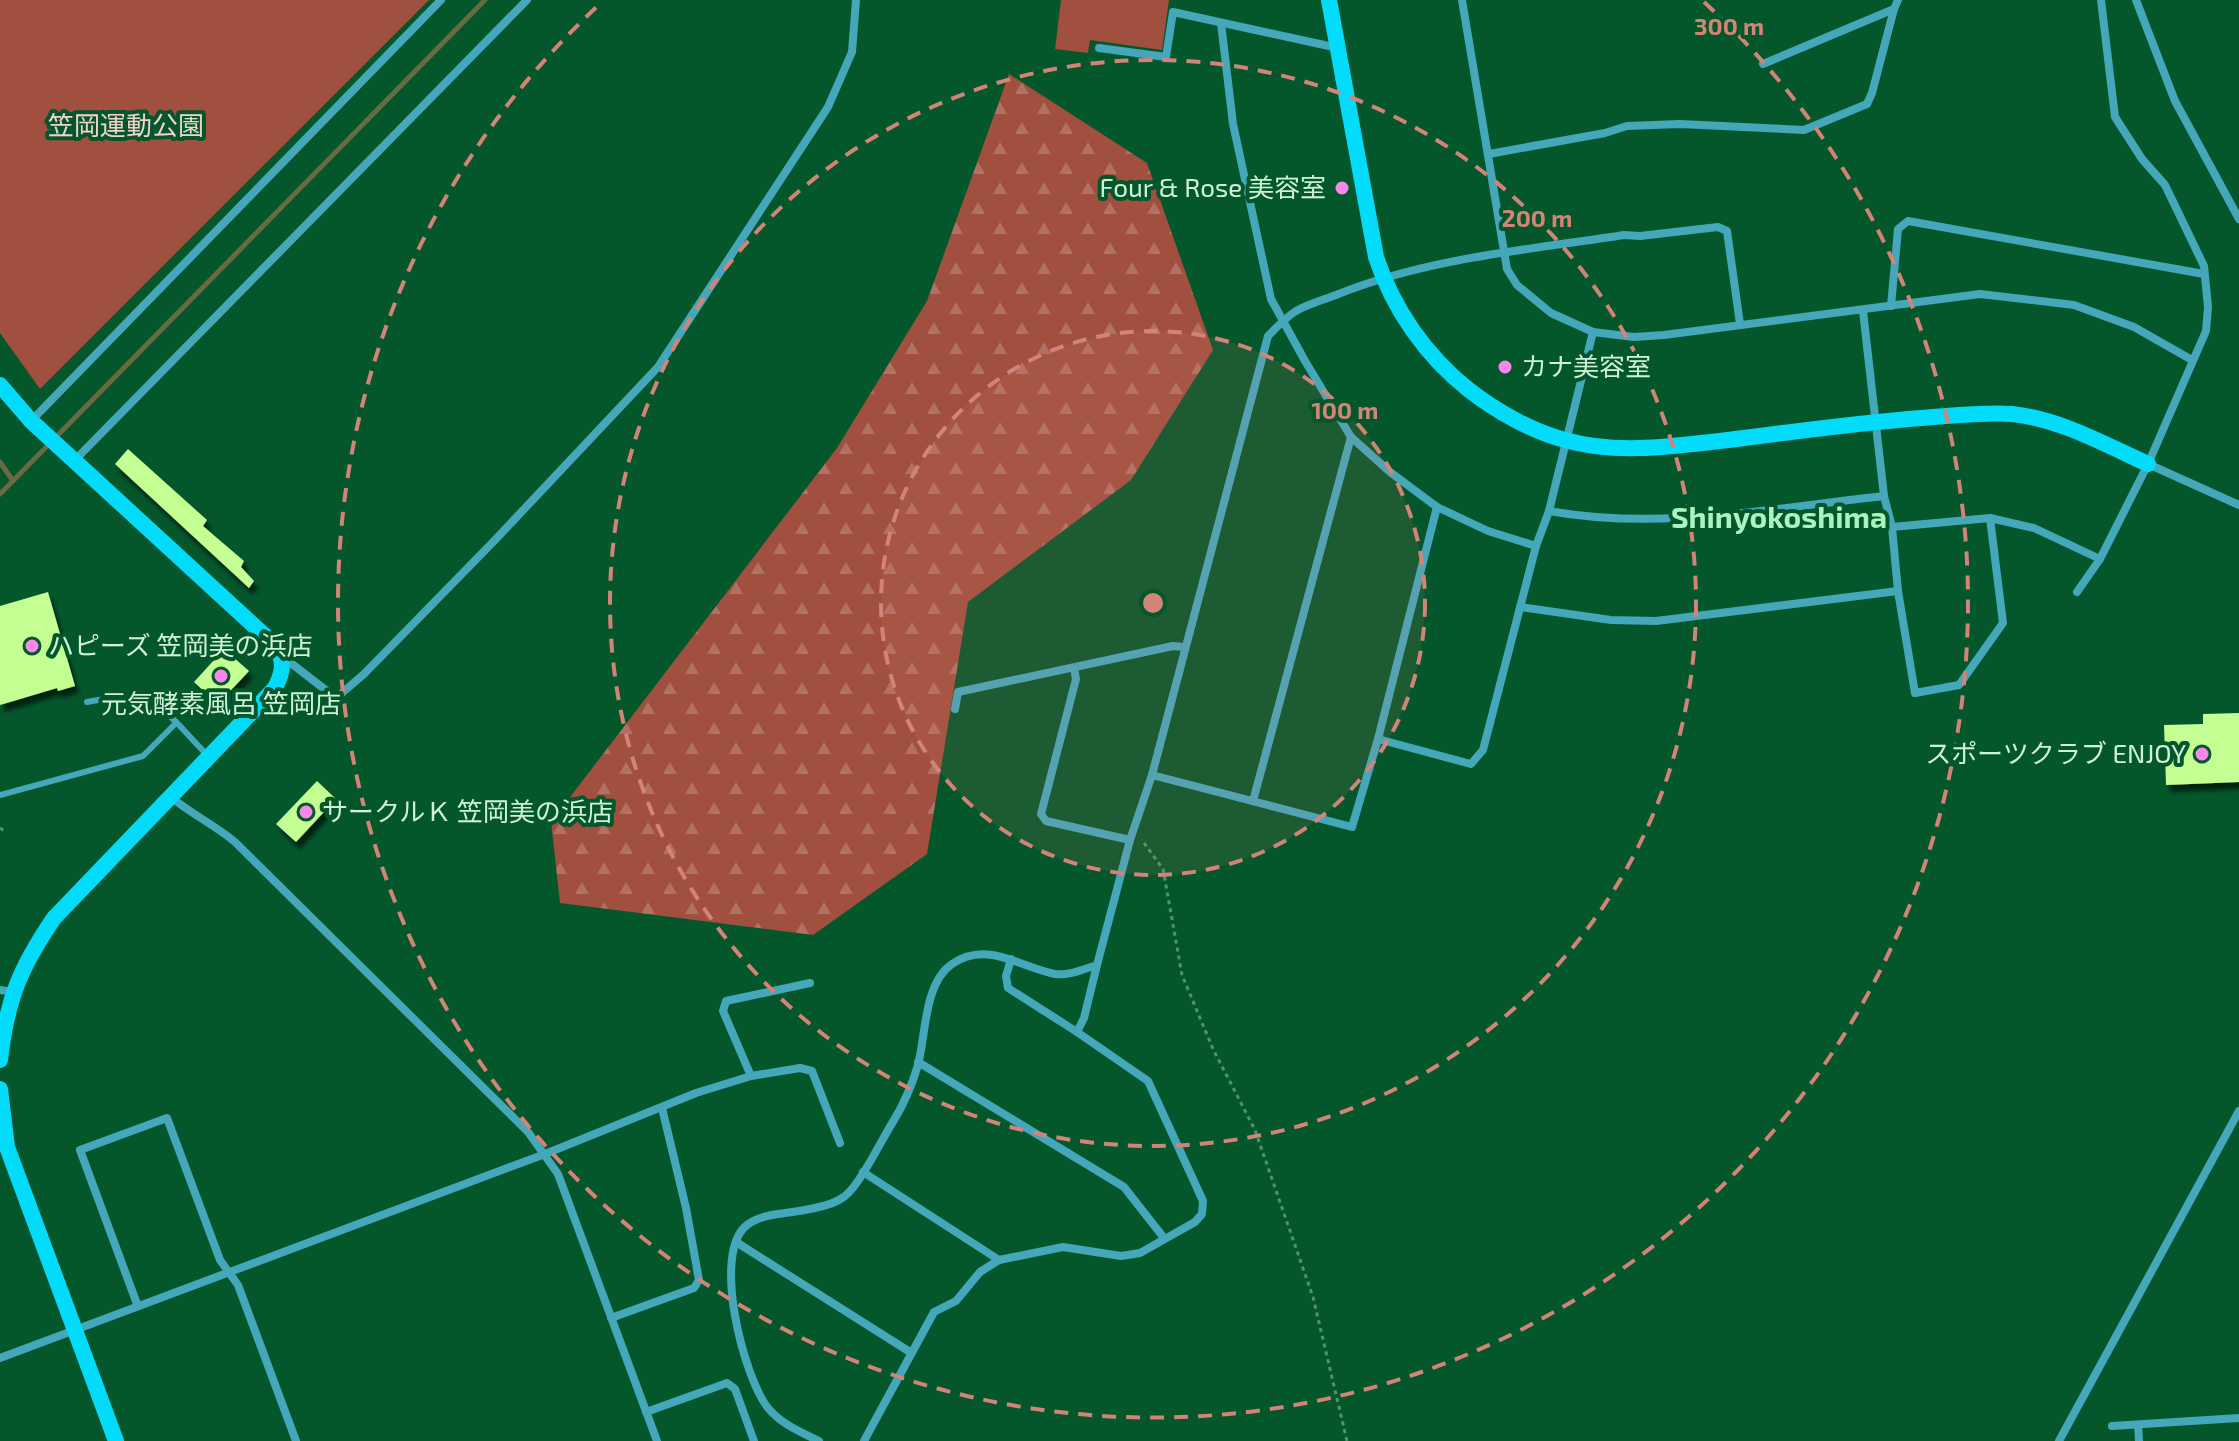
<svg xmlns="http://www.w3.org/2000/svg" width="2239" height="1441" font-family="'Exo 2','Noto Sans JP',sans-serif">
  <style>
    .green { fill: #a14f3f }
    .forest { fill: url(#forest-firs) }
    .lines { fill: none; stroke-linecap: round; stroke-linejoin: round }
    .stream { stroke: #686a44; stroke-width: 5 }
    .building { fill: #c3ff93; filter: url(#shadow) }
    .path { stroke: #52926d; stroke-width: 3; stroke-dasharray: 4 4; stroke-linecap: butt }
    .lane { stroke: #44a7ba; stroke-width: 6 }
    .street { stroke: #44a7ba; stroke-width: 8 }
    .secondary { stroke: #03dbfa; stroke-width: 16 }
    .ring { fill: none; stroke: #d38377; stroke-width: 4; stroke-dasharray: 14 10 }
    .poi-dot { fill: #f987e9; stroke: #04562b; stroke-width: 3 }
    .labels { text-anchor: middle; stroke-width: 8; stroke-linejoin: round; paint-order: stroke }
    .park-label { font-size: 26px; fill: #f0d1cb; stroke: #04562b }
    .poi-label { font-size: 26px; fill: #cff2d7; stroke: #04562b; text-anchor: start }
    .quarter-label { font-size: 30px; font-weight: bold; fill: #acf4bf; stroke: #04562b }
    .centre { fill: #d38377; stroke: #04562b; stroke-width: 4 }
    .ring-label { font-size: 24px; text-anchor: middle; font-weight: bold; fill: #d38377; stroke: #04562b; stroke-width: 8; stroke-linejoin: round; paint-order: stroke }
  </style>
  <defs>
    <pattern id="forest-firs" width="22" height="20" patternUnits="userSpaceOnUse" patternTransform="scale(2)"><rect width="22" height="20" fill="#a14f3f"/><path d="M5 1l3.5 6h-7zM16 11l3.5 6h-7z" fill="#b17163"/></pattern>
    <filter id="shadow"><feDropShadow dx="4" dy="7" stdDeviation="2" flood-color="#0009"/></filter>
  </defs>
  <rect width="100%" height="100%" fill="#04562b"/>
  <!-- green -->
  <g class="green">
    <path d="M0,0H429L40,389L0,333Z"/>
    <path d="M1061,0H1169L1162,50L1090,40L1088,53L1055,49Z"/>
  </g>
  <!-- forest -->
  <path class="forest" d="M1009,74L1147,163L1213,350L1131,480L968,602L927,854L813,935L560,903L551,822L837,448L927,301Z"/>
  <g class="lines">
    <!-- stream -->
    <g class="stream">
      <path d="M0,462L13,481"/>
      <path d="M0,494L485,0"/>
    </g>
  </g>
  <!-- building -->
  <g class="building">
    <path d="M128,449L207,520L203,526L244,561L241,567L254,581L249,588L115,464Z"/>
    <path d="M48,592L75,686L58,691L57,688L0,705V606Z"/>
    <path d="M224,649L249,671L218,704L194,682Z"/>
    <path d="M2239,713V782L2166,785L2164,725L2203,724V714Z"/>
    <path d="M317,781L336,799L296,842L276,824Z"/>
  </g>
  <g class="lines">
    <!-- path -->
    <g class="path">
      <path d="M0,828L6,832"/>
      <path d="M1144,843L1163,869L1182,975L1213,1049L1255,1130L1313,1297L1347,1441"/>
    </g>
    <!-- lane -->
    <g class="lane">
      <path d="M87,702C157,687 163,710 208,756"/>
      <path d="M0,795L143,756L176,723"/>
    </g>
    <!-- street -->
    <g class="street">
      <path d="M1462,0L1507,269L1517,285L1551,313L1593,332L1634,337L1664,335L1980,294L2074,305L2134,327L2192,360"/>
      <path d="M2136,0L2175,101L2239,219"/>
      <path d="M1221,23L1233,124L1271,299L1305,361L1351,437L1390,472L1437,507L1488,531L1536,546"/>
      <path d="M1099,48L1166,57L1173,12L1338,48"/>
      <path d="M1763,64L1894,9L1898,0"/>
      <path d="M1489,154L1605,133L1627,126L1680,124L1804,130L1867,104L1872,93L1894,9"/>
      <path d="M1891,306L1898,229L1908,221L2204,274"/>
      <path d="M1863,311L1884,496L1892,527L1898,591L1915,693L1959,685L2003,623L1990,518"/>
      <path d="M31,421L441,0"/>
      <path d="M74,461L527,0"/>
      <path d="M2148,464L2239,505"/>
      <path d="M1549,511C1660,531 1773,508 1884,496"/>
      <path d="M1892,527L1990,518L2034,528L2100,559"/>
      <path d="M2077,592L2100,559L2148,464L2206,331L2208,307L2204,266L2165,185L2142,159L2115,117L2101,0"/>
      <path d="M1520,607L1611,620L1656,621L1898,591"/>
      <path d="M283,657L336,698L364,674L495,540L658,367L828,107L852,52L856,0"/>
      <path d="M1074,668L1076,679L1041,814L1046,821L1130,840"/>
      <path d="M955,709L958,692L1173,646L1184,647"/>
      <path d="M1378,739L1471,764L1483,750L1536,546L1549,511L1593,332"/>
      <path d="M1152,775L1352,827L1378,739L1437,507"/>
      <path d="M171,797C191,814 215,825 235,842L528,1132L558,1174L657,1441"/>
      <path d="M1253,801L1351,437"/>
      <path d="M1011,959L1006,976L1008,988L1077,1032"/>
      <path d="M0,990L14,992"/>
      <path d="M918,1062L1124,1187L1164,1238"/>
      <path d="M751,1076L723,1011L726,1001L810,983"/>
      <path d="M863,1172L999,1260"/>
      <path d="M736,1242L910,1352"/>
      <path d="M137,1304L80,1150L167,1118L220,1260L238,1285L296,1441"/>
      <path d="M611,1318L694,1288L699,1280L686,1208L662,1108"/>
      <path d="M0,1358L545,1154L696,1093L751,1076L800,1068L812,1071L840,1143"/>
      <path d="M646,1412L727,1383L735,1389L754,1441"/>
      <path d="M2138,1425L2139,1441"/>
      <path d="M2112,1426L2239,1418"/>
      <path d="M819,1441C801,1432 781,1424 768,1408C744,1378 711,1253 747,1225C761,1214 782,1214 799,1211C814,1208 832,1206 845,1196C861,1183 882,1139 894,1120C905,1102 912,1085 918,1065C926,1034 924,983 952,964C987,940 1019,967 1055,974C1069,976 1084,969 1097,965L1130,840L1152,775L1268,336C1277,327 1285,318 1296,311C1308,304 1323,300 1336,295C1427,258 1527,250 1624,235L1640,236L1718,227L1727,231L1740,324"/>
      <path d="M864,1441L934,1312L956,1301L980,1272L999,1260L1063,1247L1121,1256L1140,1253L1195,1222L1202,1214L1203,1201L1148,1081L1077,1032L1084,1018L1097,965"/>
      <path d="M2059,1441L2239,1111"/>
    </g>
    <!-- secondary -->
    <g class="secondary">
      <path d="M1329,0L1376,257C1393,309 1426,356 1469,390C1496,411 1531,431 1565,440C1617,455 1675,446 1728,440C1792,432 1856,423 1921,418C1951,416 1982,412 2012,414C2060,419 2104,444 2148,464"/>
      <path d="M0,385L31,421L276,646C285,663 283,672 275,688L54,918C20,968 7,999 0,1060"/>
      <path d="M0,1089L7,1147L116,1441"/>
    </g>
  </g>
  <!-- distance rings -->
  <circle cx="1153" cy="603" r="272" fill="#d38377" fill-opacity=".12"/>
  <g class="ring">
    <circle cx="1153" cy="603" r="272"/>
    <circle cx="1153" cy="603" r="543"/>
    <path d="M1704 2A815 815 0 1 1 602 2"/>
  </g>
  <!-- markers -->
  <g class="poi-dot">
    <circle cx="1342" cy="188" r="8"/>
    <circle cx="1505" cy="367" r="8"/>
    <circle cx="32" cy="646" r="8"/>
    <circle cx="221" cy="676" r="8"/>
    <circle cx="2202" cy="754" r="8"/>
    <circle cx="306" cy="812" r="8"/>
  </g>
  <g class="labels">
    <!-- park labels -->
    <g class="park-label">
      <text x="126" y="135">笠岡運動公園</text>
    </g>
    <!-- poi labels -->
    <g class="poi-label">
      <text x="1326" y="197" text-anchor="end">Four &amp; Rose 美容室</text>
      <text x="1521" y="376">カナ美容室</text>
      <text x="48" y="655">ハピーズ 笠岡美の浜店</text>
      <text x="221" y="713" text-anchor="middle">元気酵素風呂 笠岡店</text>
      <text x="2186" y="763" text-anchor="end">スポーツクラブ ENJOY</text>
      <text x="322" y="821">サークルＫ 笠岡美の浜店</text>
    </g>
    <!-- quarter labels -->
    <g class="quarter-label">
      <text x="1779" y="528">Shinyokoshima</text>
    </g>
  </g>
  <circle cx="1153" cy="603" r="12" class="centre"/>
  <g class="ring-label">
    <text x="1729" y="35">300 m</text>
    <text x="1537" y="227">200 m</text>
    <text x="1345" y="419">100 m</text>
  </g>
</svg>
